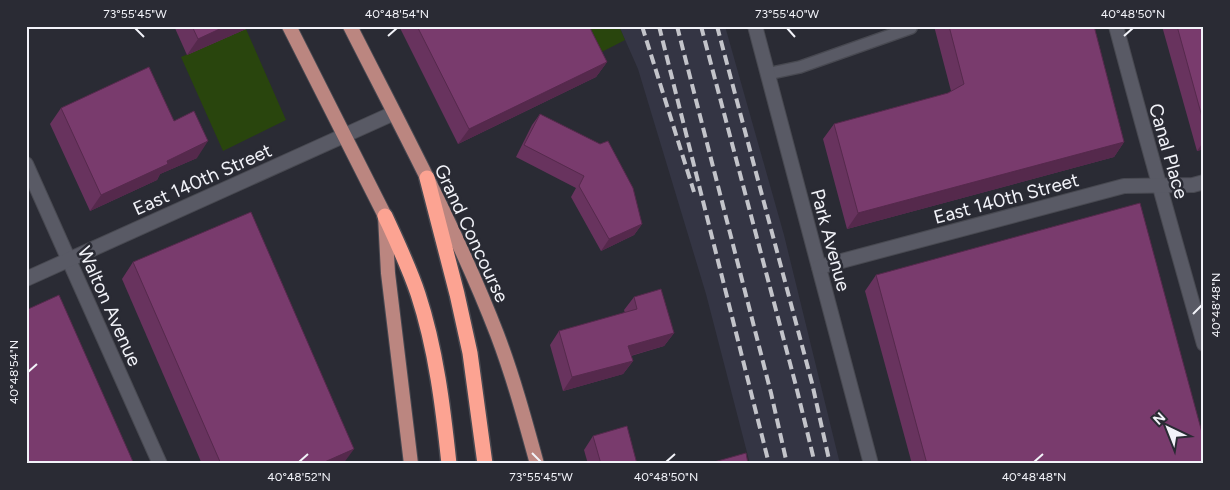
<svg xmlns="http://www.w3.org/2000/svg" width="1230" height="490" font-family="Figtree,sans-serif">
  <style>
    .built { fill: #343544 }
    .green { fill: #29450d }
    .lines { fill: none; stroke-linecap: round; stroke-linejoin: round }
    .service-casing { stroke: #484951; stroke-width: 14 }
    .minor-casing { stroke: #484951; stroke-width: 16 }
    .primary-casing { stroke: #484951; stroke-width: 16 }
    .motorway-casing { stroke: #484951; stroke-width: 18 }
    .service { stroke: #595a65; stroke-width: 11 }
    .minor { stroke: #595a65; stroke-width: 14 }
    .primary { stroke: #bb8680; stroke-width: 14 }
    .motorway { stroke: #fca392; stroke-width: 15 }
    .rail { stroke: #c3c4ca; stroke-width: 4; stroke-dasharray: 10 5; stroke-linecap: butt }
    .wall { fill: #68335e }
    .shaded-wall { fill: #55294c }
    .building { fill: #793b6d; stroke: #55294c }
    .ticks { fill: none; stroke: #f2f3f9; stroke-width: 2 }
    .labels { text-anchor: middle; stroke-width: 5; stroke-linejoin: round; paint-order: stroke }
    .street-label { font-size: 19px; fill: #f2f3f9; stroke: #2a2b34 }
    .neatline { fill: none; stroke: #f2f3f9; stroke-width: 2 }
    .ticks-label { font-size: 12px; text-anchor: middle; fill: #f2f3f9 }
  </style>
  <rect width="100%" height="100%" fill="#2a2b34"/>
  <!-- built -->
  <path class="built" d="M619,26H725L784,235L840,464H750L706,294L638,69Z"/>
  <!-- green -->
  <g class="green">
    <path d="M578,26H619L625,40L592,57Z"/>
    <path d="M246,29L286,120L223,151L181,57Z"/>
  </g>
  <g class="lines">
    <!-- service casing -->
    <g class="service-casing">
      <path id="service" d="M767,74L800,67L911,28"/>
    </g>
    <!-- minor casing -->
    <g class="minor-casing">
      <g id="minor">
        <path d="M755,26L871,464"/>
        <path d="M1116,26C1144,132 1174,238 1204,344"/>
        <path d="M26,164L160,464"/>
        <path d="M819,267L1124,186L1193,185L1204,182"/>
        <path d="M26,279L394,113"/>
      </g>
    </g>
    <!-- primary casing -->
    <g class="primary-casing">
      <g id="primary">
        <path d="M289,26L385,216L388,273L411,464"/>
        <path d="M350,26C401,127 456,228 497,334C513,376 525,420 537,464"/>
      </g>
    </g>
    <!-- motorway casing -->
    <g class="motorway-casing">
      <g id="motorway">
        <path d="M427,178L457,294L470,353L485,464"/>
        <path d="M385,216C397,242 409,267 418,294C436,349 443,407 449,464"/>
      </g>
    </g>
    <!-- service -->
    <use href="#service" class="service"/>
    <!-- minor -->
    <use href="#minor" class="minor"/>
    <!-- primary -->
    <use href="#primary" class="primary"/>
    <!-- motorway -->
    <use href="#motorway" class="motorway"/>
    <!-- rail -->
    <g class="rail">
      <path d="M642,26L694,192"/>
      <path d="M659,26L769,464"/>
      <path d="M677,26L771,393L787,464"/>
      <path d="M701,26L796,386L815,464"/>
      <path d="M717,26L812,383L830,464"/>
    </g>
  </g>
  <!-- wall -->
  <g class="wall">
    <path d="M174,26H247L246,29L187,55Z"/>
    <path d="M399,26H589L607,62L596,77L458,144Z"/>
    <path d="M934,26H1094L1124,142L1114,157L847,229L823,139L834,124L948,93L951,91Z"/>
    <path d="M1162,26H1204V149L1197,151Z"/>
    <path d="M61,108L174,121L197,158L160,174L157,180L90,211L50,124Z"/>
    <path d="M540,114L642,224L634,235L601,251L571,197L576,188L516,157L532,125Z"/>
    <path d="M133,262L343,464H202L122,279Z"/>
    <path d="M876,275L1204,464H912L865,291Z"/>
    <path d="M634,297L674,333L664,346L631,356L633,361L623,374L563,391L550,345L559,331L625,313L624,310Z"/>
    <path d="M593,436L637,464H588L584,450Z"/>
  </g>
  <!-- shaded-wall -->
  <g class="shaded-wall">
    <path d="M226,26H247L246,29L187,55L198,39Z"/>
    <path d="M607,62L596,77L458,144L469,129Z"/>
    <path d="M208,141L197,158L160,174L157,180L90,211L101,195L167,161Z"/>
    <path d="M1204,141V149L1197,151Z"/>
    <path d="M1124,142L1114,157L847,229L858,213Z"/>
    <path d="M642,224L634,235L601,251L609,239Z"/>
    <path d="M674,333L664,346L619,359L628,346Z"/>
    <path d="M633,361L623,374L563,391L572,377Z"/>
    <path d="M354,449L343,464H320Z"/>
  </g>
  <!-- building -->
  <g class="building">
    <path d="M192,26H226L198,39Z"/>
    <path d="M417,26H589L607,62L469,129Z"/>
    <path d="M949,26H1094L1124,142L858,213L834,124L948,93L964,84Z"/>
    <path d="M1177,26H1204V124Z"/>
    <path d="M149,67L174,121L194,111L208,141L167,161L168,164L101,195L61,108Z"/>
    <path d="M540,114L600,144L608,141L633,188L642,224L609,239L579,186L584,176L524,145Z"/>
    <path d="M1140,203L1204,440V464H927L876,275Z"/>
    <path d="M251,212L354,449L320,464H221L133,262Z"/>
    <path d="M661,289L674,333L628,346L633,361L572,377L559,331L637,309L634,297Z"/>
    <path d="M59,295L134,464H26V310Z"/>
    <path d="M627,426L637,464H601L593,436Z"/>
    <path d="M746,453L748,464H707Z"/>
  </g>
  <!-- ticks -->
  <path class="ticks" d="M135,28L144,37M787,28L795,37M388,36L397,28M1124,36L1133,28M1193,314L1202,305M28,372L37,364M532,453L541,462M299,462L308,454M666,462L675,454M1034,462L1043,454"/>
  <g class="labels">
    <!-- street labels -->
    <g class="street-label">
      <text transform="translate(1169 151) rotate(74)" y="7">Canal Place</text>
      <text transform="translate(202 179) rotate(-24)" y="7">East 140th Street</text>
      <text transform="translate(1006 198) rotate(-15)" y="7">East 140th Street</text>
      <text transform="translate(472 233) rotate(65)" y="7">Grand Concourse</text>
      <text transform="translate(831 240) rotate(75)" y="7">Park Avenue</text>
      <text transform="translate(110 306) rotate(66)" y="7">Walton Avenue</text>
    </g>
  </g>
  <!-- border -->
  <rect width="1230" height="490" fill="none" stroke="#2a2b34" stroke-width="55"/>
  <!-- north arrow -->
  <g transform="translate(1168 428) rotate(317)" stroke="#2a2b34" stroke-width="4" paint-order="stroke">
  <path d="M0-4L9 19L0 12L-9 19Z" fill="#f2f3f9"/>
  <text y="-8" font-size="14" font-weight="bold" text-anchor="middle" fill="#f2f3f9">N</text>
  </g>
  <rect x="28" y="28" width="1174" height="434" class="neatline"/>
  <g class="ticks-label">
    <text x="135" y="18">73°55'45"W</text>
    <text x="397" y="18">40°48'54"N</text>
    <text x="787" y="18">73°55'40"W</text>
    <text x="1133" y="18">40°48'50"N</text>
    <text transform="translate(1216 305) rotate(-90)" y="4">40°48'48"N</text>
    <text transform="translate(14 372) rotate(-90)" y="4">40°48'54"N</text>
    <text x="299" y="481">40°48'52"N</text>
    <text x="541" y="481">73°55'45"W</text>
    <text x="666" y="481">40°48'50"N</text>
    <text x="1034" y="481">40°48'48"N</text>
  </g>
</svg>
